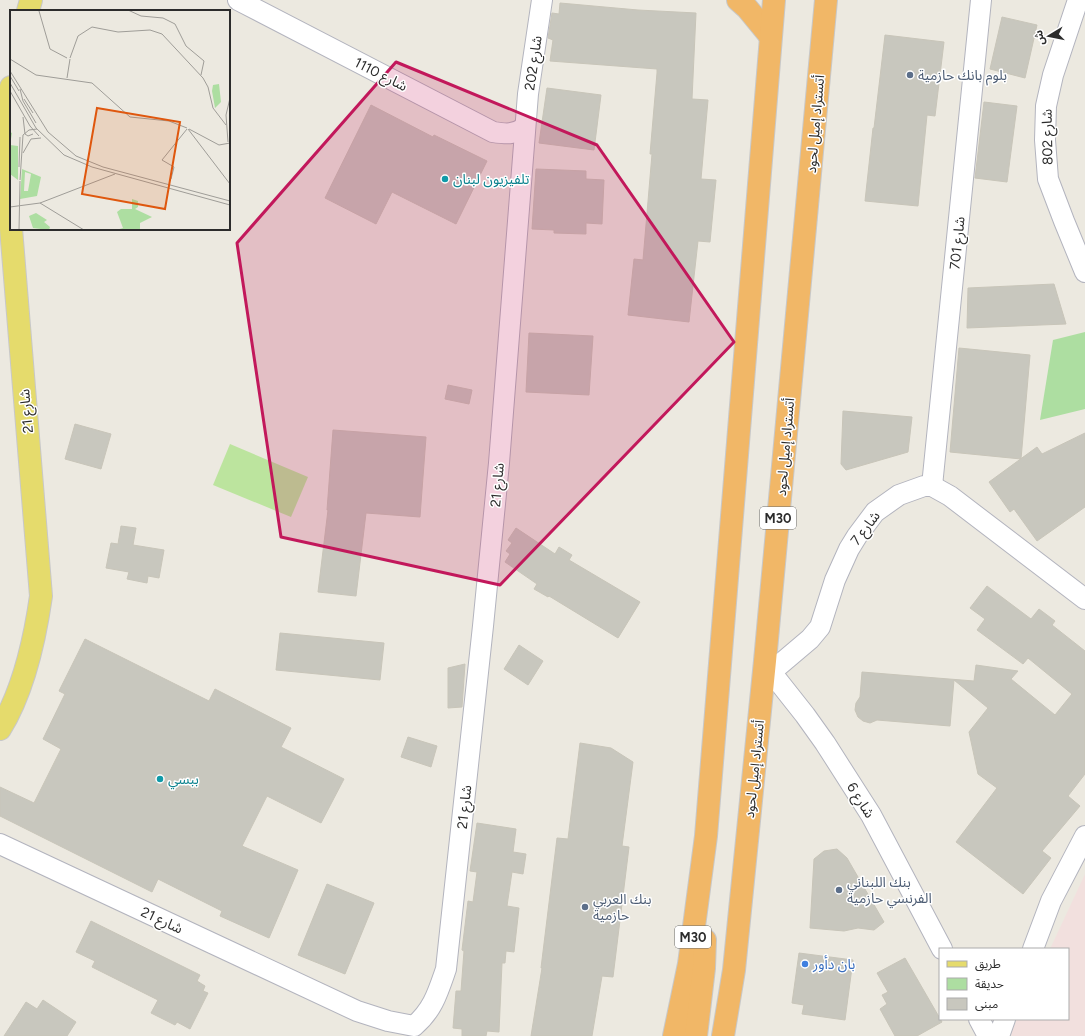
<svg xmlns="http://www.w3.org/2000/svg" width="1085" height="1036" font-family="Figtree,'Noto Sans Arabic',sans-serif">
  <style>
    .medical { fill: #f2e0de }
    .green { fill: #addea1 }
    .pitch { fill: #bce49e }
    .building { fill: #c8c7be; stroke: #c8c5b9 }
    .lines { fill: none; stroke-linecap: round; stroke-linejoin: round }
    .minor-casing { stroke: #b3b4be; stroke-width: 22 }
    .major-casing { stroke: #c8c8c8; stroke-width: 24 }
    .highway-casing { stroke: #c8c8c8; stroke-width: 24 }
    .minor { stroke: #fff; stroke-width: 20 }
    .major { stroke: #e5db6c; stroke-width: 22 }
    .highway { stroke: #f1b767; stroke-width: 22 }
    .marked { fill: #c2185b; fill-opacity: 0.2; stroke: #c2185b; stroke-width: 3; stroke-linejoin: round }
    .service-dot { fill: #5c6f8a; stroke: #fff; stroke-width: 1.5 }
    .culture-dot { fill: #0f9aa8; stroke: #fff; stroke-width: 1.5 }
    .shop-dot { fill: #3f7fe0; stroke: #fff; stroke-width: 1.5 }
    .labels { text-anchor: middle; stroke-width: 3; stroke-linejoin: round; paint-order: stroke }
    .shield { fill: #fff; stroke: #6b6b6b; stroke-width: 1 }
    .shield-label { font-size: 13px; font-weight: bold; fill: #2c2c2c }
    .street-label { font-size: 14px; fill: #2c2c2c; stroke: #fff }
    .service-label { font-size: 14px; fill: #4e5e75; stroke: #fff; text-anchor: start }
    .culture-label { font-size: 14px; fill: #0d838f; stroke: #fff; text-anchor: start }
    .shop-label { font-size: 14px; fill: #366cbe; stroke: #fff; text-anchor: start }
    .inset-road { fill: none; stroke: #9f9d98; stroke-width: 1 }
    .view { fill: #df570e; fill-opacity: 0.15; stroke: #df570e; stroke-width: 2 }
    .inset-edge { fill: none; stroke: #2c2c2c; stroke-width: 2 }
  </style>
  <rect width="100%" height="100%" fill="#ece9e0"/>
  <!-- medical -->
  <path class="medical" d="M1085,874V1036H1012L1011,1034L1017,1019H1068V949H1050Z"/>
  <!-- green -->
  <path class="green" d="M1085,332V409L1040,420L1053,340Z"/>
  <!-- pitch -->
  <path class="pitch" d="M230,444L308,477L291,517L213,485Z"/>
  <!-- building -->
  <g class="building">
    <path d="M560,3L638,10L696,13L692,99L708,100L701,179L716,180L710,242L698,241L689,322L628,315L634,259L643,260L652,154H650L657,73V69L550,61L553,40L548,38L552,13L559,14Z"/>
    <path d="M1002,17L1037,25L1025,78L990,69Z"/>
    <path d="M885,35L944,42L935,116L927,115L918,206L865,201L873,128H874Z"/>
    <path d="M547,88L601,95L594,150L539,143Z"/>
    <path d="M984,102L1017,106L1007,182L975,178Z"/>
    <path d="M371,105L433,137L434,135L487,161L456,224L392,192L376,224L325,198Z"/>
    <path d="M536,169L586,171V179L604,180L602,224L586,223V234L554,233V230L532,229Z"/>
    <path d="M1054,284L1066,324L967,328L968,288Z"/>
    <path d="M529,333L593,336L589,395L526,392Z"/>
    <path d="M959,348L1030,355L1021,459L950,452Z"/>
    <path d="M448,385L472,390L469,404L445,399Z"/>
    <path d="M843,411L912,417L908,452L846,470L841,464Z"/>
    <path d="M75,424L111,434L101,469L65,459Z"/>
    <path d="M333,430L426,437L420,517L366,513L356,596L318,592L328,510H327Z"/>
    <path d="M1085,433V507L1037,541L1014,509L1010,512L989,482L1037,447L1042,454Z"/>
    <path d="M121,526L136,528L133,545L164,550L159,578L148,576L147,583L127,579L129,572L106,568L111,543L118,544Z"/>
    <path d="M516,528L555,554L559,547L572,555L569,560L640,602L618,638L549,596L548,597L534,589L537,584L505,562L510,554L506,551L512,543L508,540Z"/>
    <path d="M987,586L1031,619L1039,609L1055,621L1052,625L1085,651V774L1068,796L1080,806L1042,851L1051,858L1023,894L956,842L997,788L978,774L969,732L988,708L954,680L950,726L877,720L870,723L863,721L858,717L855,710L856,703L860,697L862,672L974,681L976,665L1018,671L1011,679L1055,715L1072,694L1028,658L1023,664L977,630L985,619L970,608Z"/>
    <path d="M280,633L384,643L380,680L276,670Z"/>
    <path d="M85,639L209,701L215,689L291,728L281,747L344,779L321,823L267,796L242,846L298,870L269,938L220,916L222,911L158,879L152,892L0,816V787L34,803L61,749L43,739L65,694L59,691Z"/>
    <path d="M519,645L543,661L528,685L504,669Z"/>
    <path d="M465,664L462,707L448,708V668Z"/>
    <path d="M408,737L437,746L431,767L401,757Z"/>
    <path d="M580,743L611,748L633,762L622,846L629,847L613,977L602,976L592,1036H531L542,968H541L557,838L568,839Z"/>
    <path d="M477,823L516,829L513,852L526,854L523,874L512,872L507,906L519,908L514,952L506,951L505,963H502L499,1032L487,1031L486,1036H462V1029L453,1028L456,991H461L464,951L462,950L468,901L473,902L477,872L470,871Z"/>
    <path d="M837,849L847,858L884,922L874,930L858,928L844,931L810,928L814,859L824,851Z"/>
    <path d="M327,884L374,903L345,974L298,955Z"/>
    <path d="M91,921L200,975L197,981L205,986L203,991L208,993L190,1029L177,1022L175,1025L151,1013L158,1000L92,967L95,961L76,952Z"/>
    <path d="M799,953L853,960L845,1020L802,1014L804,1005L792,1003Z"/>
    <path d="M905,958L942,1022L917,1036H895L880,1009L887,1004L882,995L888,992L877,973Z"/>
    <path d="M43,1000L76,1022L67,1036H4L26,1002L37,1009Z"/>
  </g>
  <g class="lines">
    <!-- minor casing -->
    <g class="minor-casing">
      <g id="minor">
        <path d="M238,0L493,132C506,134 514,135 525,127"/>
        <path d="M1078,0L1053,75L1046,106L1045,140L1048,179L1064,221L1085,272"/>
        <path d="M932,486L981,0"/>
        <path d="M765,661L771,672L805,715L825,743L871,815L942,949"/>
        <path d="M771,672L810,639L820,627L835,580L849,549L857,536L875,512L899,495L924,486H932L950,496L1085,599"/>
        <path d="M0,844L357,1011L388,1021L414,1026C433,1010 438,992 446,969L483,626L499,463L528,94L542,0"/>
        <path d="M1033,949L1051,901L1085,836"/>
        <path d="M979,1019L988,1036"/>
        <path d="M999,1036L1005,1019"/>
      </g>
    </g>
    <!-- major casing -->
    <g class="major-casing">
      <g id="major">
        <path d="M28,11L31,0"/>
        <path d="M0,729C23,692 35,638 41,596L3,130L11,87"/>
      </g>
    </g>
    <!-- highway casing -->
    <g class="highway-casing">
      <g id="highway">
        <path d="M738,0L747,8L770,36"/>
        <path d="M674,1036L689,964L706,836L774,0"/>
        <path d="M696,1036L704,968L705,940"/>
        <path d="M723,1036L734,970L765,661L826,0"/>
      </g>
    </g>
    <!-- minor -->
    <use href="#minor" class="minor"/>
    <!-- major -->
    <use href="#major" class="major"/>
    <!-- highway -->
    <use href="#highway" class="highway"/>
  </g>
  <!-- marked area -->
  <path class="marked" d="M396,62L597,145L734,342L500,585L281,537L237,243Z"/>
  <!-- markers -->
  <g class="service-dot">
    <circle cx="910" cy="75" r="4"/>
    <circle cx="839" cy="890" r="4"/>
    <circle cx="585" cy="907" r="4"/>
  </g>
  <g class="culture-dot">
    <circle cx="445" cy="179" r="4"/>
    <circle cx="160" cy="779" r="4"/>
  </g>
  <circle class="shop-dot" cx="805" cy="964" r="4"/>
  <g class="labels">
    <!-- shield labels -->
    <g class="shield">
      <rect x="760" y="507" width="36" height="22" rx="3"/>
      <rect x="675" y="926" width="36" height="22" rx="3"/>
    </g>
    <g class="shield-label">
      <text x="778" y="523">M30</text>
      <text x="693" y="942">M30</text>
    </g>
    <!-- street labels -->
    <g class="street-label">
      <text transform="translate(533 63) rotate(-82)" y="5">شارع 202</text>
      <text transform="translate(381 74) rotate(27)" y="5">شارع 1110</text>
      <text transform="translate(815 124) rotate(-85)" y="5">أتستراد إميل لحود</text>
      <text transform="translate(1047 137) rotate(-91)" y="5">شارع 802</text>
      <text transform="translate(957 243) rotate(-84)" y="5">شارع 701</text>
      <text transform="translate(26 411) rotate(-95)" y="5">شارع 21</text>
      <text transform="translate(785 447) rotate(-85)" y="5">أتستراد إميل لحود</text>
      <text transform="translate(497 485) rotate(-85)" y="5">شارع 21</text>
      <text transform="translate(865 528) rotate(-53)" y="5">شارع 7</text>
      <text transform="translate(754 769) rotate(-84)" y="5">أتستراد إميل لحود</text>
      <text transform="translate(861 800) rotate(58)" y="5">شارع 6</text>
      <text transform="translate(464 807) rotate(-84)" y="5">شارع 21</text>
      <text transform="translate(162 920) rotate(25)" y="5">شارع 21</text>
    </g>
    <!-- service labels -->
    <g class="service-label">
      <text x="918" y="80">بلوم بانك حازمية</text>
      <text x="847" y="887">بنك اللبناني<tspan x="847" dy="16">الفرنسي حازمية</tspan></text>
      <text x="593" y="904">بنك العربي<tspan x="593" dy="16">حازمية</tspan></text>
    </g>
    <!-- culture labels -->
    <g class="culture-label">
      <text x="453" y="184">تلفيزيون لبنان</text>
      <text x="168" y="784">ببسي</text>
    </g>
    <!-- shop labels -->
    <g class="shop-label">
      <text x="813" y="969">بان دأور</text>
    </g>
  </g>
  <!-- overview -->
  <g transform="translate(10 10)">
    <rect width="220" height="220" fill="#ece9e0"/>
    <path d="M209,74L211,92L205,98L202,81L203,75ZM0,122L2,123L0,135L8,136V170L0,164ZM12,159L31,167L27,186L10,189ZM15,162L21,164L18,181H14ZM122,189L128,191V197L125,199L142,207L130,213V220H106L113,218L107,202L111,199H122ZM26,203L37,210L34,212L40,217L39,220L23,218L19,206Z" fill="#addea1" fill-rule="evenodd"/>
    <path class="inset-road" d="M118,0L131,6L153,8L165,14L176,36L194,51L191,65M29,1L40,39L57,48M60,48L68,26L82,17L108,22L140,20L152,24L193,68L198,77L203,98L216,115M0,49L26,65L82,73L120,107L159,111L177,118M0,61L38,122L66,146L93,157L220,191M0,66L9,81M57,68L60,49M0,73L26,118L54,145L82,157L220,195M10,79L13,91L26,113M0,81L20,116L29,126M14,89L23,103M13,107L15,124L18,126L23,124M178,119L220,174M179,119L209,135L220,133M218,132L216,105L220,88M13,143L21,129L31,128M9,157L10,127M161,169L164,157L152,150L177,119M10,170L13,125L19,120L27,119M30,193L74,220M0,197L30,193L105,164M9,220L10,171M106,220H120"/>
    <path class="view" d="M87,98L170,112L155,199L72,184Z"/>
    <rect width="220" height="220" class="inset-edge"/>
  </g>
  <!-- legend -->
  <rect x="939" y="948" width="130" height="72" fill="#ffffff" stroke="#ababab"/>
  <rect x="947" y="961" width="20" height="6" fill="#e5db6c" stroke="#ababab"/>
  <text x="975" y="968" font-size="12" fill="#2c2c2c">طريق</text>
  <rect x="947" y="978" width="20" height="12" fill="#addea1" stroke="#ababab"/>
  <text x="975" y="988" font-size="12" fill="#2c2c2c">حديقة</text>
  <rect x="947" y="998" width="20" height="12" fill="#c8c7be" stroke="#ababab"/>
  <text x="975" y="1008" font-size="12" fill="#2c2c2c">مبنى</text>
  <!-- north arrow -->
  <g transform="translate(1049 36) rotate(260)" stroke="#ffffff" stroke-width="3" paint-order="stroke">
  <path d="M0-3L7 15L0 10L-7 15Z" fill="#2c2c2c"/>
  <text y="-6" font-size="11" font-weight="bold" text-anchor="middle" fill="#2c2c2c">ش</text>
  </g>
</svg>
